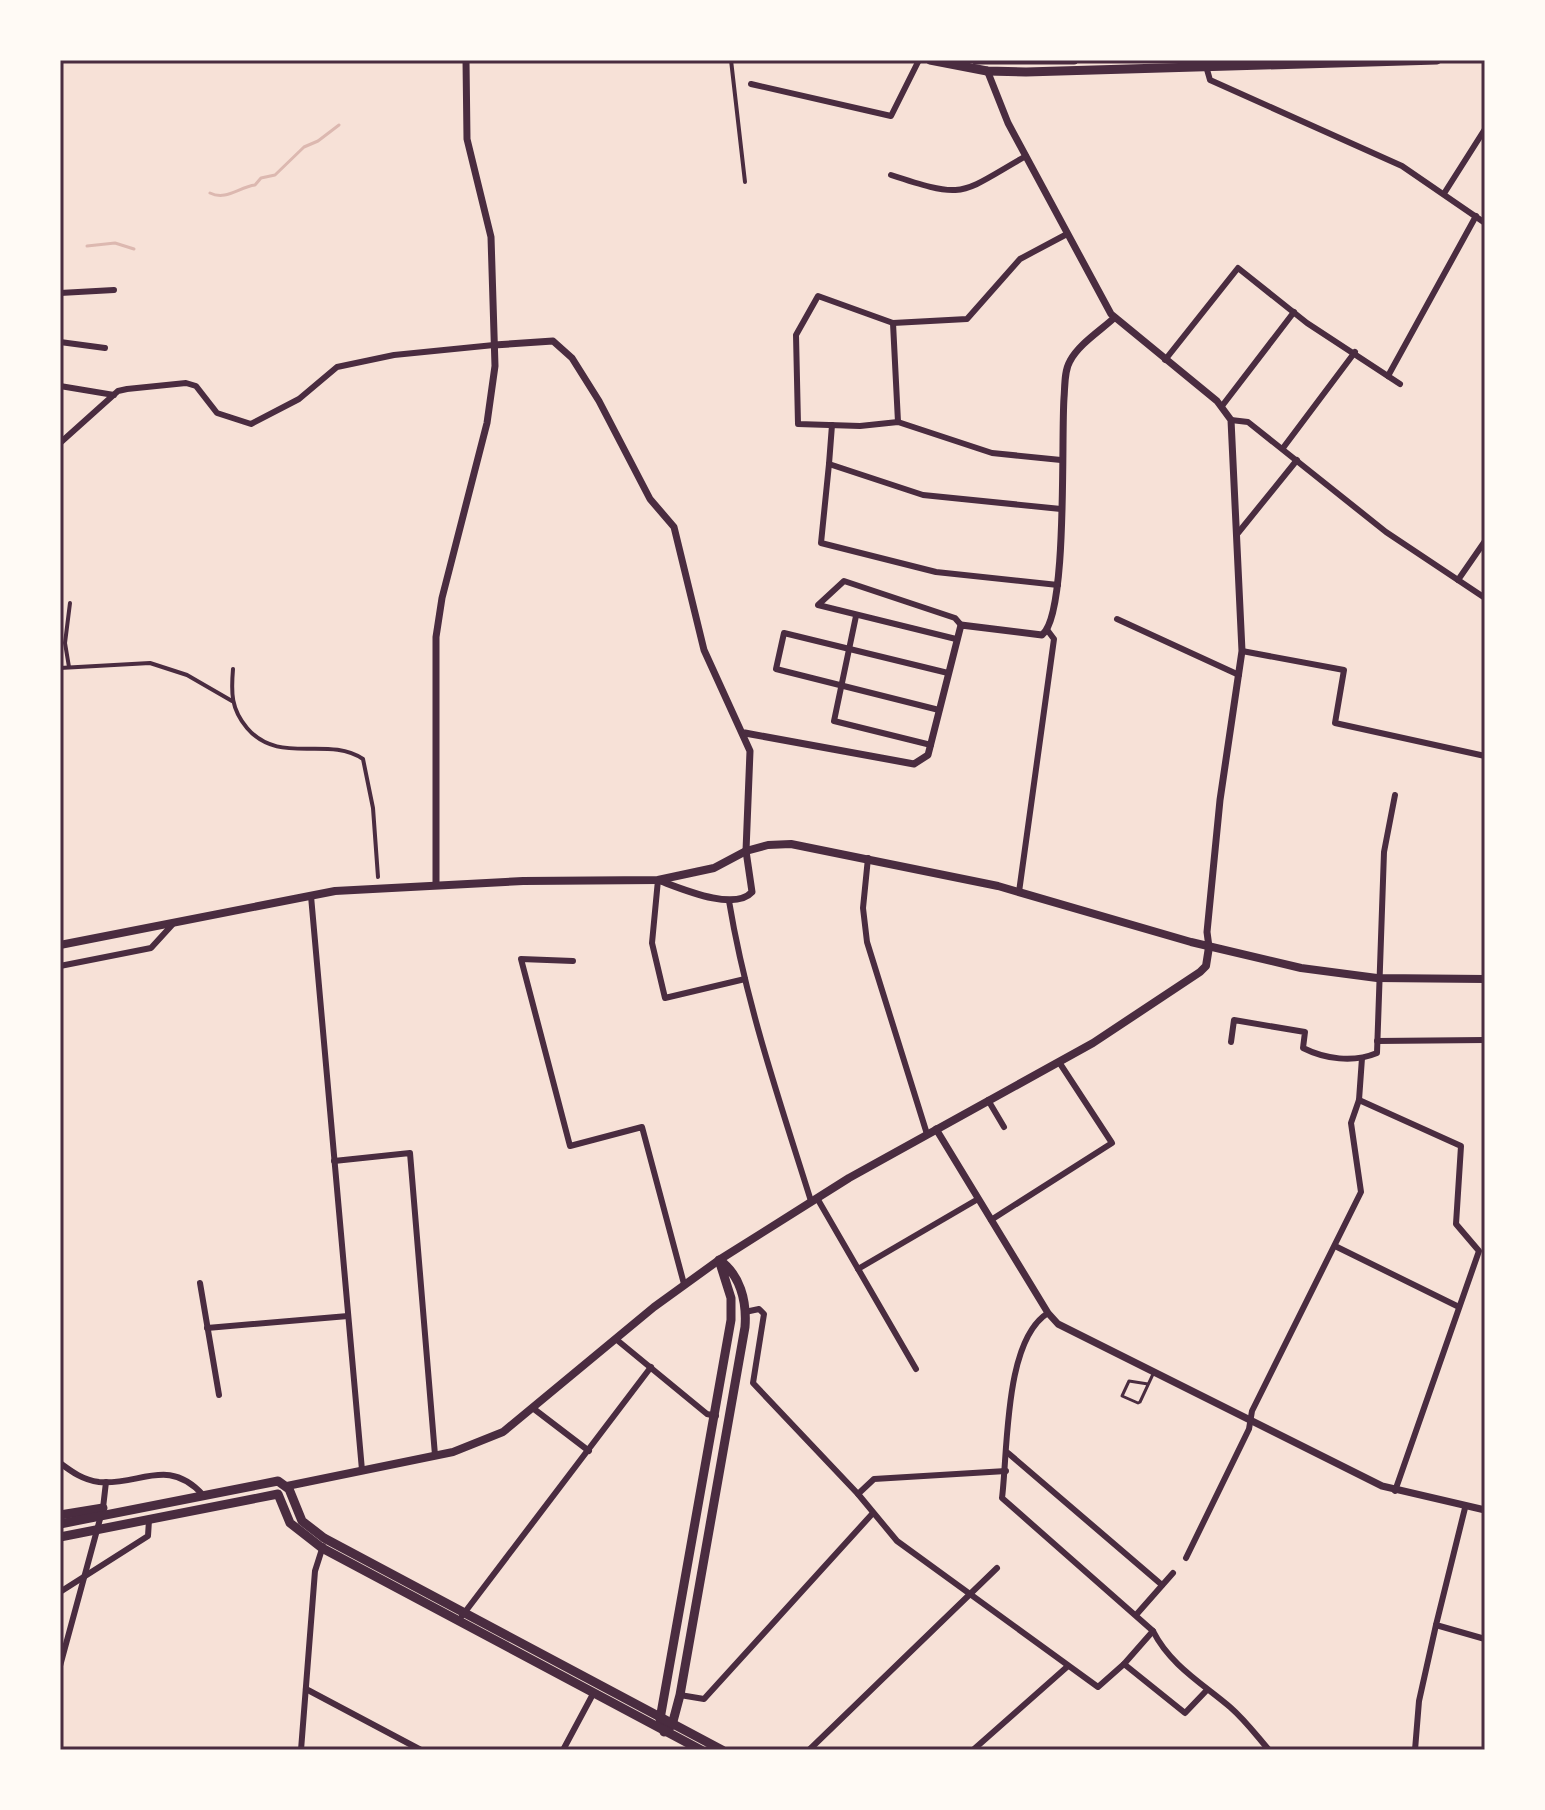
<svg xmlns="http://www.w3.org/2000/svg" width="1545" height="1810" font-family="Roboto,sans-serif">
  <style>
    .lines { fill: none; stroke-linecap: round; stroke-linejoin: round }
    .stream { stroke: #dcb8b0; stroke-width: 3 }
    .service { stroke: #4a2c40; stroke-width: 3 }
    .pedestrian { stroke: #4a2c40; stroke-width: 4 }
    .minor { stroke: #4a2c40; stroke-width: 6 }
    .tertiary { stroke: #4a2c40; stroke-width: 7 }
    .secondary { stroke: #4a2c40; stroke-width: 8 }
    .primary { stroke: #4a2c40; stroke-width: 9 }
    .neatline { fill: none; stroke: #4a2c40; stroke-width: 3 }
  </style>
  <rect width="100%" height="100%" fill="#f7e1d7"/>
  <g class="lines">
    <!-- stream -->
    <g class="stream">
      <path d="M210,193C226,201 239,187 255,185L261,178L275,175L304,147L318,141L339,125"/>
      <path d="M87,246L115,243L134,249"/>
    </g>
    <!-- service -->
    <path class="service" d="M1148,1384L1129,1381L1122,1396L1138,1403L1140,1402L1154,1372"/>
    <!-- pedestrian -->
    <g class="pedestrian">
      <path d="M731,60L745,182"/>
      <path d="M69,667L65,643L70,603"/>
      <path d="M60,668L150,663L187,675L232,701"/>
      <path d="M233,669C231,693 231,709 247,728C279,766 327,735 363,759L373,808L378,877"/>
    </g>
    <!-- minor -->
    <g class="minor">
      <path d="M1206,66L1210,80L1402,166L1485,223"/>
      <path d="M751,84L891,116L919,60"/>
      <path d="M891,175C967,200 959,194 1026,156"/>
      <path d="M1445,192L1485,129"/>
      <path d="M60,293L114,290"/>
      <path d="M893,323L898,422"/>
      <path d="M60,342L105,348"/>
      <path d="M1165,360L1238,268L1307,323L1400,384"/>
      <path d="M1388,376L1476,216"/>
      <path d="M60,386L114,395"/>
      <path d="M1222,406L1294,312"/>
      <path d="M1231,420L1248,422L1386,532L1485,598"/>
      <path d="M832,425L829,464L923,495L1061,509"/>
      <path d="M60,443L118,391L127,389L186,383L196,386L217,413L251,424L299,399L337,367L394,355L494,345"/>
      <path d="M1283,448L1355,352"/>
      <path d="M1061,460L992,453L898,422L860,426L798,424L796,335L818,296L893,323L967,319L1020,259L1067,234"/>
      <path d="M829,464L821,543L936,572L1058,585"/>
      <path d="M1238,533L1297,460"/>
      <path d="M1458,580L1485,541"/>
      <path d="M856,616L834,721L931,745"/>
      <path d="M1117,619L1239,675"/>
      <path d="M956,639L818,605L844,581L955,618L961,625"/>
      <path d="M1242,651L1344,670L1335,723L1485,756"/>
      <path d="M939,710L776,669L784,633L948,673"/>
      <path d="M868,858L863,908L867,942L927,1134"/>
      <path d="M658,880L652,943L665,998L745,979"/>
      <path d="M1019,892L1054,639L1048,631"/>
      <path d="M311,896L362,1470"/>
      <path d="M729,901C746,1004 780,1102 811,1201"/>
      <path d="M573,961L521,959L570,1146L642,1127L684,1284"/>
      <path d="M60,966L151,948L172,925"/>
      <path d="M1377,1041L1485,1040"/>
      <path d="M1231,1042L1234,1020L1305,1032L1303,1048C1325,1059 1353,1063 1377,1053L1384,852L1395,795"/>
      <path d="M988,1100L1004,1127"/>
      <path d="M1359,1100L1461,1146L1456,1224L1479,1251L1395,1491"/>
      <path d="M334,1161L410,1153L435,1455"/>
      <path d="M817,1198L916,1369"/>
      <path d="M991,1220L1112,1143L1059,1062"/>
      <path d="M1335,1246L1459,1307"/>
      <path d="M858,1269L978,1199"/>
      <path d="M200,1283L219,1395"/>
      <path d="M745,1312L759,1309L764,1314L753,1383L858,1494L897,1541L1098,1687L1124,1664L1185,1713L1206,1691"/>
      <path d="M1048,1313C1004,1340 1008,1451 1002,1498L1153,1631C1170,1665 1203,1684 1230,1707C1245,1720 1256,1735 1269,1750"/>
      <path d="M207,1328L348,1316"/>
      <path d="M617,1340L707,1414L716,1416"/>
      <path d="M534,1409L589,1451"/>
      <path d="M1008,1453L1162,1585"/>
      <path d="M60,1463C72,1472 83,1480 99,1482C139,1486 168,1456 203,1495"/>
      <path d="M858,1494L874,1479L1006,1471"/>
      <path d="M1465,1508L1436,1625L1485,1639"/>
      <path d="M1186,1558L1249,1429L1252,1411L1361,1192L1351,1123L1359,1100L1362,1058"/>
      <path d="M60,1592L148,1536L149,1520"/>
      <path d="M1136,1615L1173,1573"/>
      <path d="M462,1616L651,1367"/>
      <path d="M1124,1664L1153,1631"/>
      <path d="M60,1666L103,1508L106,1482"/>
      <path d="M306,1689L421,1750"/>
      <path d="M680,1695L704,1699L873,1513"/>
      <path d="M301,1750L315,1571L323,1546"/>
      <path d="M563,1750L593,1694"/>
      <path d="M809,1750L997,1568"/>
      <path d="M973,1750L1068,1666"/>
      <path d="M1415,1750L1419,1701L1436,1625"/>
    </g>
    <!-- tertiary -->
    <g class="tertiary">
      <path d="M987,70L1008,123L1111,314L1217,401L1231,420L1242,651L1220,800L1207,932L1209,947"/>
      <path d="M494,345L553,341L572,358L599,401L650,499L674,527L704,650L750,751L746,851L752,892C734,912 680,888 658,880"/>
      <path d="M745,733L914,764L928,755L961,625L1042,635C1068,616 1061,439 1064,398C1065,387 1064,371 1070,361C1079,344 1100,331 1114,318"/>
      <path d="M436,885V637L442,598L487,423L495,366L491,237L467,139L466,60"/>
      <path d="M936,1129L1048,1313L1058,1324L1382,1486L1485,1510"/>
    </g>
    <!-- secondary -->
    <g class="secondary">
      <path d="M60,945L335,891L523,881L658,880L714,868L746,851L768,845L791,844L998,886L1191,942L1301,968L1377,978L1485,979"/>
      <path d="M287,1486L453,1452L503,1432L654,1307L719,1260L849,1178L1093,1043L1200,972L1206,966L1209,947"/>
    </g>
    <!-- primary -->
    <g class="primary">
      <path d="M930,60L987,71L1026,72L1437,60"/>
      <path d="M976,60H1074"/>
      <path d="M719,1260C740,1274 747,1301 745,1327L680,1695L672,1725L664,1732L660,1719L731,1320V1298Z"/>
      <path d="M60,1515L103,1508"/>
      <path d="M60,1524L278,1481L289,1489L302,1521L324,1538L722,1750"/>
      <path d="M60,1537L278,1494L290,1523L322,1548L701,1750"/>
    </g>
  </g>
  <!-- border -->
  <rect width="1545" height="1810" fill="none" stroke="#fffaf5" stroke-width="124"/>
  <rect x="62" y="62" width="1421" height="1686" class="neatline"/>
</svg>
